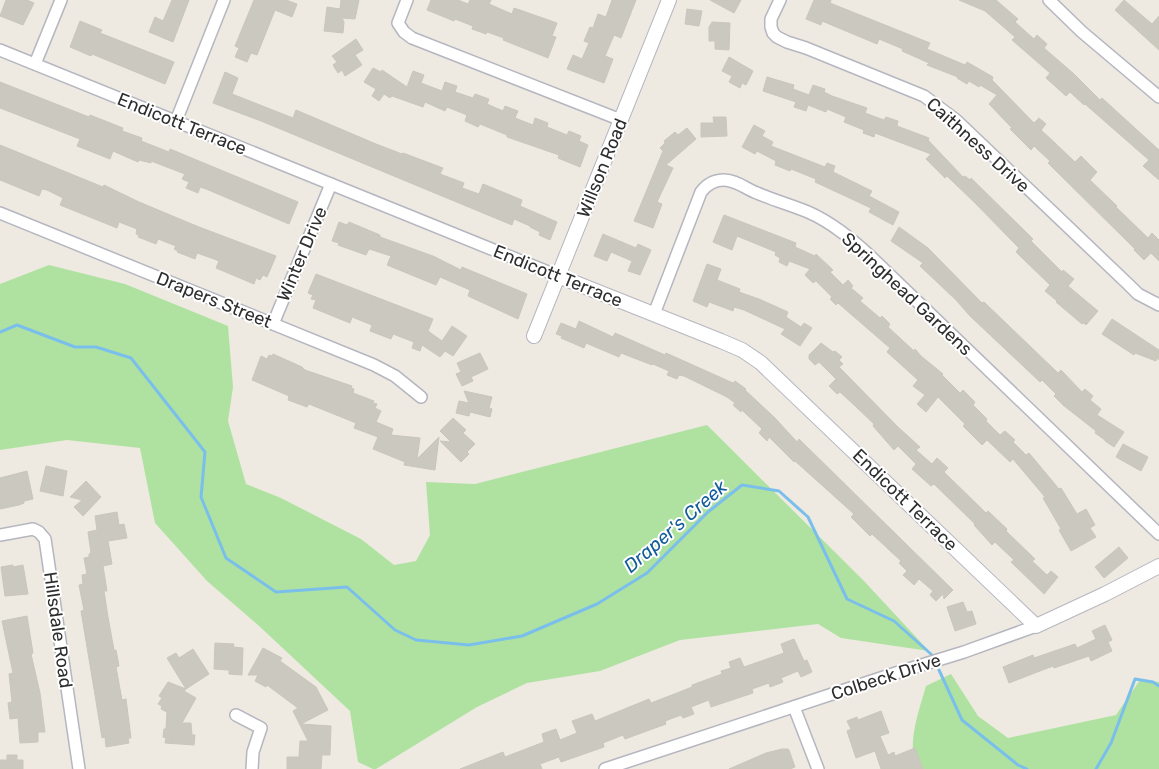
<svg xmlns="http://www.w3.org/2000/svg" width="1159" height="769" font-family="Rubik,sans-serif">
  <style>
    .green { fill: #afe2a1 }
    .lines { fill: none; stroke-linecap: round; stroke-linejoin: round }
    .stream { stroke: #7abfeb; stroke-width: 3 }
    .building { fill: #cac8bf; stroke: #cac6bb }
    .minor-casing { stroke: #b5b6c0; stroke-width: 14 }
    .tertiary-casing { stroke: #b5b6c0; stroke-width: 16 }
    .minor { stroke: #fff; stroke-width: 11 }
    .tertiary { stroke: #fff; stroke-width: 14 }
    .labels { text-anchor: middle; stroke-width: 4; stroke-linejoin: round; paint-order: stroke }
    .street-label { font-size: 18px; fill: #2e2e2e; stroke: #fff }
    .water-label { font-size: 19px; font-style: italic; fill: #135d9c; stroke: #fff }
  </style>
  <rect width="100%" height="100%" fill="#eeeae1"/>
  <!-- green -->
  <g class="green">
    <path d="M49,265L125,284L228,326L233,387L228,421L246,484L281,498L361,539L394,565L416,561L430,535L426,482L475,484L707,425L864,581L929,651L841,638L818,624L680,640L600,671L527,683L477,707L376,769H373L358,762L350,711L258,625L207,581L155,523L140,448L67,440L0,450V284Z"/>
    <path d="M951,674L978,716L1008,738L1116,715L1140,680L1159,682V769H917C906,744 919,711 926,686Z"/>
  </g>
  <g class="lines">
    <!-- stream -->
    <g class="stream">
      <path d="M0,332L17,325L75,347H96L131,358L205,452L201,497L226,558L276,592L347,587L395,630L416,640L469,645L522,636L597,604L647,573L708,512L742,485L779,491L808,517L847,599L894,621L932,655"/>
      <path d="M939,670L962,720L1018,765L1027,769"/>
      <path d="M1096,769L1111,743L1135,679L1153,682L1159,686"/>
    </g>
  </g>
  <!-- building -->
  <g class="building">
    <path d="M6,0H27L34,3L23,25L0,16Z"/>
    <path d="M172,0H189L173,42L149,32L155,17L163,21Z"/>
    <path d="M254,0H286L297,4L292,17L275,10L257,55L251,53L247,62L235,57L239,48L235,46Z"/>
    <path d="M341,0H359L355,19L342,18L344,22L343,33L324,31L327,7L340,9Z"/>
    <path d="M431,0H458L468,4L470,0H491L489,4L512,14L514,8L557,23L552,36L556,37L548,58L503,40L504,38L487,32L486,34L472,29L473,26L455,19L454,21L427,10Z"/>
    <path d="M612,0H636L621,38L614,35L605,56L613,59L604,83L567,69L573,55L582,59L589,43L584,41L590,27L593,28L598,14L606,17Z"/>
    <path d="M710,0H741L734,13Z"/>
    <path d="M814,0H831L830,3L930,43L927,49L965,65L967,62L993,77L992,80L1034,123L1039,118L1046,124L1041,130L1054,142L1075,162L1081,156L1097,172L1090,180L1117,206L1116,207L1148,238L1152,233L1159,240V261L1151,253L1144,260L1134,250L1135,249L1048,163L1050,161L1034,146L1031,150L1010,129L1012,128L989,104L997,95L980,85L979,87L969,81L967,84L957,78L958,77L927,65L929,63L902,51L903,49L879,39L877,44L822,21L821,25L806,19Z"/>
    <path d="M959,0H996L1018,19L1015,22L1034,39L1037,35L1047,44L1044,48L1074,74L1100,100L1102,98L1159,150V180L1143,166L1149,160L1085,104L1084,105L1070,92L1066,96L1046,78L1050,73L1012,40L1015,37L985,11Z"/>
    <path d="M1124,0L1152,24L1159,16V50L1115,10Z"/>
    <path d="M687,9L702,11L699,26L685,24Z"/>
    <path d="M80,21L102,30L100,33L174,62L165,84L92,54L91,56L70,47Z"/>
    <path d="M712,22L730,23L729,50L715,49V41H709V27Z"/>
    <path d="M356,39L363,50L355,55L362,65L345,76L342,70L338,73L333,65L337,62L332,56Z"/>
    <path d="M729,57L753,71L746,85L742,83L740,88L729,82L732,76L722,71Z"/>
    <path d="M373,68L381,72L382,70L407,87L413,71L424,75L421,83L442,91L445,82L457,86L455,92L473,98L475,94L489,99L487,104L503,111L505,106L518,111L515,118L533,125L535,118L548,123L547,127L567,135L569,131L581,136L579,141L588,145L580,167L558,158L559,155L507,137V135L480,124L478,127L465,121L467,115L447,107L445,111L425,102L423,107L392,96L390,98L384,94L379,101L372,96L376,89L364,82Z"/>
    <path d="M225,72L238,78L232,94L293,118L296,110L376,144L402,154L403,153L443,168L440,174L464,183L462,188L479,194L483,184L522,200L520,206L557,222L550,240L539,235L540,232L530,227V226L514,219L512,225L261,121L213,103Z"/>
    <path d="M767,77L794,85L793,89L809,95L813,85L825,89L824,92L832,96L867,108L865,113L884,120L886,117L898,121L897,126L929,138L928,140L963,177L965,176L970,180L971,178L1033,239L1031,241L1062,272L1063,270L1074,279L1068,286L1098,311L1086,325L1084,323L1082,324L1056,302L1057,301L1045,291L1050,285L1016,252L1019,248L975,203L947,176L945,178L926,159L931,154L875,133L874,137L863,133L864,130L844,122L846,117L827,109L826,112L808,105L806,111L794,107L796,102L763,91Z"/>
    <path d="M0,82L89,117L90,115L123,128L122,131L142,138L141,141L169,152L170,149L298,202L289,224L206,189L200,187L198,193L186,188L189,182L182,179L185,174L151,161V163L139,160L138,162L113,151L110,159L77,146L80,139L0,108Z"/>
    <path d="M713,117H726L727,136L701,137V123H714Z"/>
    <path d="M754,125L765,131L762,136L773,142L771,146L825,167L827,163L835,166L833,172L872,191L869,196L899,212L893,225L869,212L871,208L815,182L816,179L791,169L790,171L775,165L776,161L757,151L755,154L742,147Z"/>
    <path d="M687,128L696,139L666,165L673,168L657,202L662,204L653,228L634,221L663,151L660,148L665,143L664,141L675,132L678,135Z"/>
    <path d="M0,145L103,187L104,185L139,202L199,227L276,256L267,277L263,275L260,280L256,278L254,284L216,268L219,261L214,259L197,253L195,259L177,252L178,251L174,249L176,246L158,239L156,244L138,237L139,235L136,234L137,229L119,222L117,228L60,205L63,198L47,190L42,189L39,196L0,180Z"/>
    <path d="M724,215L796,243L795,247L815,256L816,254L833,270L830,272L843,285L848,280L853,286L851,288L863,298L860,301L880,318L882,316L890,324L888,327L914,351L915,349L921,356L943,374L942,375L960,393L963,390L975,402L973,405L987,419L986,421L1000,435L1005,431L1015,440L1013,442L1026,455L1029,453L1059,489L1061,488L1077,514L1086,509L1095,525L1090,528L1096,537L1071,551L1059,530L1061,529L1043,498L1045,497L1013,459L1010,462L987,440L982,445L963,426L965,424L938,397L926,412L917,404L925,395L913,386L918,380L887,352L890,348L838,303L836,305L830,299L832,297L816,281L813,283L805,275L810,269L789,261L787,266L779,262L780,258L775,255L776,252L737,236L732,250L713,242Z"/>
    <path d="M339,222L347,225L349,222L380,235V237L433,256L461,270L462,267L527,294L518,319L468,296L470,290L440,277L436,285L387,265L391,256L369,249L366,255L338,245L339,243L332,241Z"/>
    <path d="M899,227L928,248L982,303L984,302L1058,373L1061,370L1082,392L1085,389L1093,396L1090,400L1101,409L1097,415L1124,432L1114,447L1105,441V440L1095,433L1096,431L1063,405L1054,396L1056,394L1042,380L1040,382L970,316L956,300L920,266L923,263L891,241Z"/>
    <path d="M603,234L636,248L638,244L651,250L640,275L628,271L632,261L611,252L607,261L594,256Z"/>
    <path d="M707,264L721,269L717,280L740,289L739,292L759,299L788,312L786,317L801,327L804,323L812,328L800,346L781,334L785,329L744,310L734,307L733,311L709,302L707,307L693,301Z"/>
    <path d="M316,274L433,319L428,331L442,341L452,326L467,336L453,356L445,351L440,357L422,345L420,351L412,348L414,342L393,334L391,339L370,331L372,325L352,317L350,323L313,308L316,300L311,299L313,295L308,293Z"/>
    <path d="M1112,319L1159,350V360L1157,358L1156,361L1135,353L1134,355L1102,334Z"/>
    <path d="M579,321L613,337L615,333L665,355L666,353L733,383L735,381L746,389L745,390L775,418L797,442L799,439L953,590L944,599L943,594L936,601L930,595L933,591L919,579L914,585L903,575L907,571L899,563L901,561L872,534L870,536L851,517L854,514L795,461L794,462L769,437L767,441L759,433L762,429L742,410L741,412L733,405L735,403L727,397L684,376L679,375L677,379L667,375L669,371L653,364L652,365L621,353L619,357L586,343L584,348L561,338L562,336L556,334L561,323L576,329Z"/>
    <path d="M821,343L833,352L835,351L842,357L839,360L843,364L839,367L898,427L920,447L916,450L932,464L937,458L948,468L944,472L986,513L988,511L1007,529L1006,531L1035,559L1032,561L1047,575L1051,571L1058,577L1044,594L1011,562L1014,560L995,542L992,545L974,525L975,524L934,484L931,486L912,469L916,464L898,446L894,450L873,426L874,424L853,404L840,392L837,394L829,386L836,379L819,362L815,365L809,359V355Z"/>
    <path d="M480,353L488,369L471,377L473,381L462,386L456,374L461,372L457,363Z"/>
    <path d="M273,354L302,367L305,370L352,386L351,388L354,389L353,393L374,401L373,403L377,404L375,408L381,411L376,422L393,429L391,435L420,438L417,459L439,437L435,470L404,465L405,462L373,449L378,437L354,428L356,423L309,404L307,407L288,400L289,396L252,380L261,356L267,359L269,355L272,356Z"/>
    <path d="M464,391L492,397L489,408L492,409L490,417L470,412L469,416L456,413L459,401L469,403Z"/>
    <path d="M453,418L466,430L463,433L475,444L467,452L469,454L461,462L440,441L451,442L440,431Z"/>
    <path d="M1123,444L1148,457L1141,471L1116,457Z"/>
    <path d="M46,466L67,471L63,496L40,491Z"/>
    <path d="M27,471L33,499L24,501V503L19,505L0,509V478Z"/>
    <path d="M86,481L101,497L83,516L74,507L82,500L70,497Z"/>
    <path d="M117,512L119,525L124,524L127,538L108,541L112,564L103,566L107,591H104L108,617L114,650H116L119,666L116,667L122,700L126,699L131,738H128L129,743L106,747L105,737L102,738L96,701L81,611L84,610L79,585L83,584L82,575L87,574L84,558L89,557V554L91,553L88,532L97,530L95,516Z"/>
    <path d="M1119,547L1128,558L1104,578L1095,567Z"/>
    <path d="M13,565V567L23,565L28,594L5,596L1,567Z"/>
    <path d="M963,602L967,612L972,611L976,624L955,631L947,607Z"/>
    <path d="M27,616L33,653L31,654L40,693L45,732H38V742L20,743L18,718L10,719L8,703L12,702L9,674L13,673L2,621Z"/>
    <path d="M1105,625L1112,640L1108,642L1112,651L1091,661L1089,656L1054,668L1053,666L1009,683L1003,667L1033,655L1034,658L1075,644L1077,648L1096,639L1092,631Z"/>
    <path d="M794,639L804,661L807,660L812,672L801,677L798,671L781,678L783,682L770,687L769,683L752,689L753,693L711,707L709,700L691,707L694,714L683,718L681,715L665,721L666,724L625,739L623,735L603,743L604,747L561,762L559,757L540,764L542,769H460L503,752L505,757L544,742L542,734L556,729L560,740L577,733L572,721L592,714L595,721L649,699L651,703L677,693L692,687V685L722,674L721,671L731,668L729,662L740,658L744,667L784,653L781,644Z"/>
    <path d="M215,643L234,644L233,647L243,648L242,675L229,674V670L214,669Z"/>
    <path d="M263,648L282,658L280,661L316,687L328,710L301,724L331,726L330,755H322L321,769H287V757H299L300,741H308L293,711L298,708L267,685L266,687L255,681L258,675H248Z"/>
    <path d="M193,649L209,674L186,689L167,658L176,653L179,658Z"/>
    <path d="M168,682L186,689L184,691L196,698L182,723H191L192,735H195L194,745L165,743L166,738L163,737L164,729H166L167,712L161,709L162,706L158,704L162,698L159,696Z"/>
    <path d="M881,711L889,733L880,736L888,755L894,752L895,756L915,748L923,769H881L875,751L856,758L847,731L851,729L847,721L857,717L858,720Z"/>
    <path d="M782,749H788L789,750L795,767L790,769H729L766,753Z"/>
    <path d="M7,755H17V760H23V769H0V760H7Z"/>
  </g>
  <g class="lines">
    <!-- minor casing -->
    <g class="minor-casing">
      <g id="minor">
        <path d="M407,0L398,23L404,32L412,38L621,120"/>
        <path d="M780,0L771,19V27L773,33L777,37L787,42L806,48L924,96L956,120L1129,285L1138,294L1159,305"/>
        <path d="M1049,0L1082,32L1159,97"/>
        <path d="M0,50L558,276"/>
        <path d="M35,64L61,0"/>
        <path d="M176,121L224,0"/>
        <path d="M0,213L374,365L395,376L421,397"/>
        <path d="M654,314L701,192C707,184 715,180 724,180C736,180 746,189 757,193C773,200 791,205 808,212C831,222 850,238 868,254L1159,534"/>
        <path d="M273,324L331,184"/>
        <path d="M0,535L33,529L39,532L45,539L79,769"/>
        <path d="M794,707L818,769"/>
        <path d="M236,715L261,728L253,752L252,769"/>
        <path d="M605,769L899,672L964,652L1036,626"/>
      </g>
    </g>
    <!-- tertiary casing -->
    <g class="tertiary-casing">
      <g id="tertiary">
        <path d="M558,276L721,341L742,350L761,363L1036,626L1105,594L1159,566"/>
        <path d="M534,336L669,0"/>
      </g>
    </g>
    <!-- minor -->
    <use href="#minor" class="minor"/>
    <!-- tertiary -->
    <use href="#tertiary" class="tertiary"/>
  </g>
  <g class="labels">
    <!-- street labels -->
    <g class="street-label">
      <text transform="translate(182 124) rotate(22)" y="6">Endicott Terrace</text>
      <text transform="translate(978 145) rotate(42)" y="6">Caithness Drive</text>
      <text transform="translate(602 168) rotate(-68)" y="6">Willson Road</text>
      <text transform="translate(302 254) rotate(-67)" y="6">Winter Drive</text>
      <text transform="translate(558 276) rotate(22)" y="6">Endicott Terrace</text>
      <text transform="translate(907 294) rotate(43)" y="6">Springhead Gardens</text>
      <text transform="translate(214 300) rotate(22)" y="6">Drapers Street</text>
      <text transform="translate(905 500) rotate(44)" y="6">Endicott Terrace</text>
      <text transform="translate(58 630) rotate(82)" y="6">Hillsdale Road</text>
      <text transform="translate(886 677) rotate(-18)" y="6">Colbeck Drive</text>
    </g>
    <!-- water labels -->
    <g class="water-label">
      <text transform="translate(675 526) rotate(-41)" y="7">Draper's Creek</text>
    </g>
  </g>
</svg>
